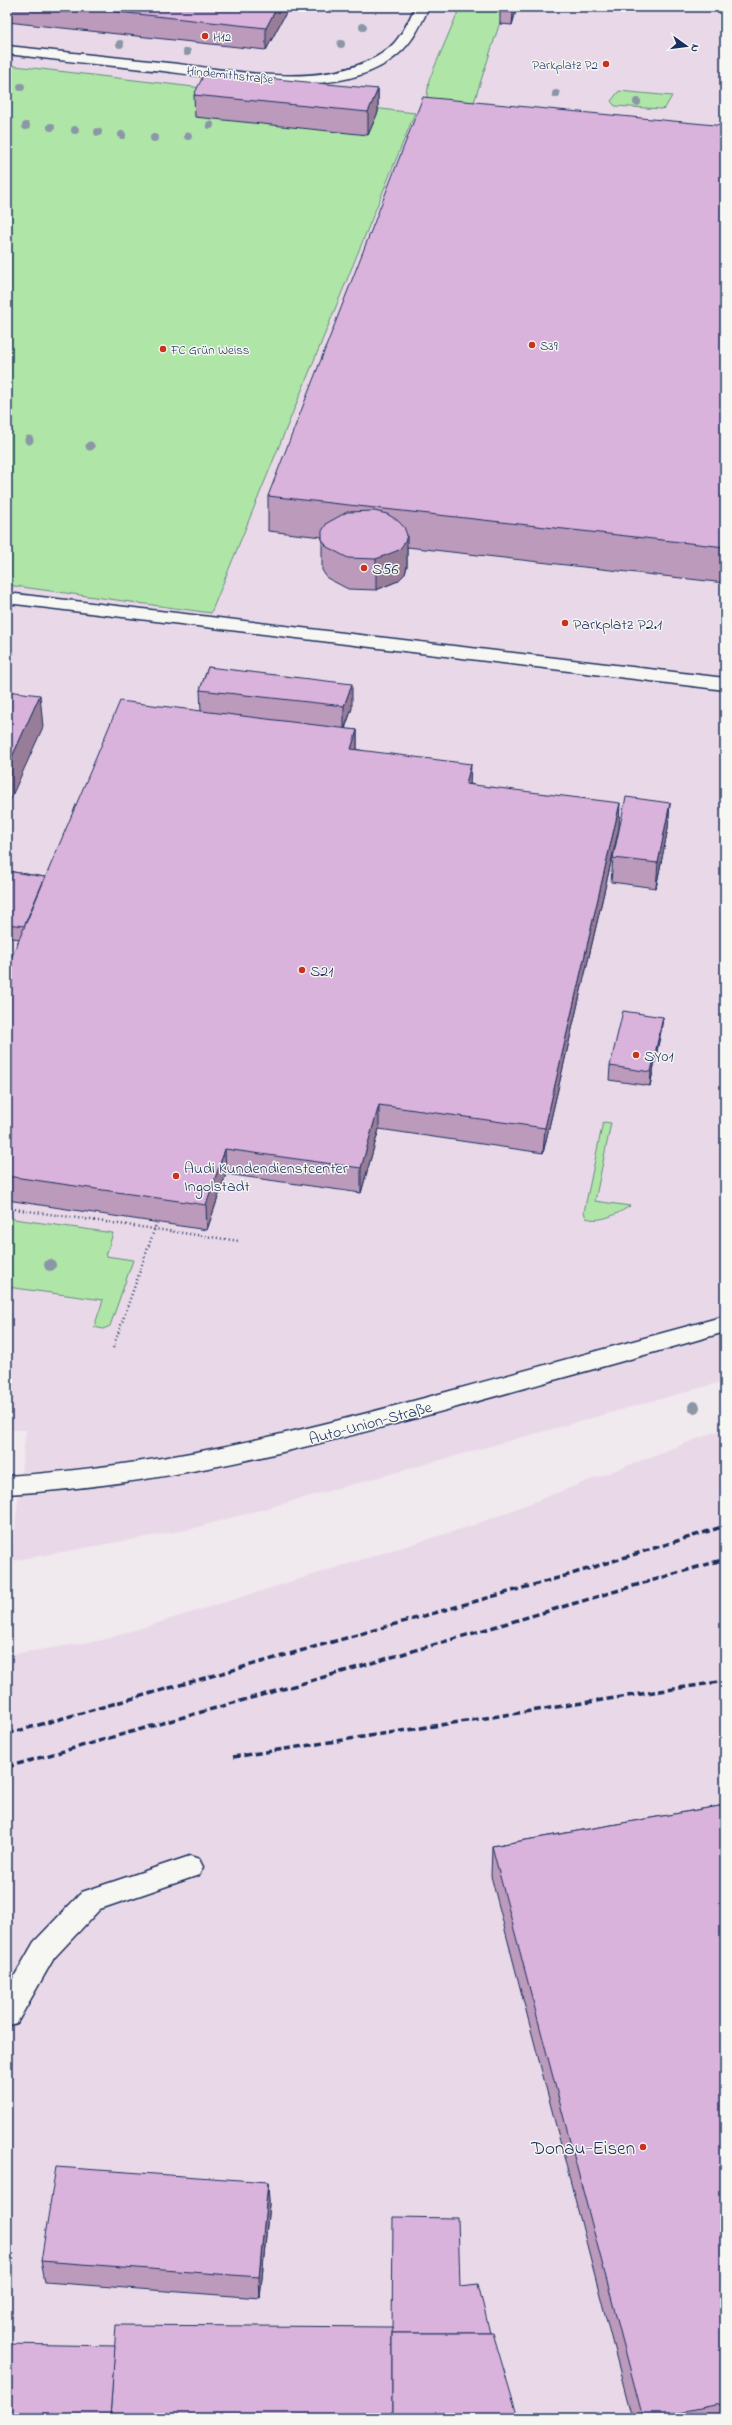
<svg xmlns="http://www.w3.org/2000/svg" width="732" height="2425" font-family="'Indie Flower',sans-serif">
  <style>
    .built { fill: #e9d9e8 }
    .green { fill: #afe5a7; stroke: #658a82 }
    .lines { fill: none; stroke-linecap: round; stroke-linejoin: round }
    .lane-casing { stroke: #1b2f5e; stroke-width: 3 }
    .street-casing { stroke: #1b2f5e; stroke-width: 3 }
    .secondary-casing { stroke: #1b2f5e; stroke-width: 3 }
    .path { stroke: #1b2f5e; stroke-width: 2.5; stroke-dasharray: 1 3; stroke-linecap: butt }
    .lane { fill: #f6f6f2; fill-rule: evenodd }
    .street { fill: #f6f6f2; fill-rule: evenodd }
    .secondary { fill: #f6f6f2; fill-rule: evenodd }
    .rail { stroke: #1b2f5e; stroke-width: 3.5; stroke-dasharray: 7 3.5; stroke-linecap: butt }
    .tree { fill: #8b96a7 }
    .wall { fill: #bb9abc; stroke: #1b2f5e }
    .shaded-wall { fill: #987d99; stroke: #1b2f5e }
    .building { fill: #d9b3db; stroke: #1b2f5e }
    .poi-dot { fill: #c8321e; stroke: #f6f6f2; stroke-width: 1.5 }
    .labels { text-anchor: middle; stroke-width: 3; stroke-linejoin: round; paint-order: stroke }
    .far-poi-label { font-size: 13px; fill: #1b2f5e; stroke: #f6f6f2; text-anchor: start }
    .far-street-label { font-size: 13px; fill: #1b2f5e; stroke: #f6f6f2 }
    .poi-label { font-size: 16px; fill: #1b2f5e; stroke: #f6f6f2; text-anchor: start }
    .street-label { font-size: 16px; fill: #1b2f5e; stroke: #f6f6f2 }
    .near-poi-label { font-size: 19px; fill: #1b2f5e; stroke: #f6f6f2; text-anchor: end }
  </style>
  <rect width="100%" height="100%" fill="#f0e9ed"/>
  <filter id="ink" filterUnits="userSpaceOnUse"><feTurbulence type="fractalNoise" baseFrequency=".025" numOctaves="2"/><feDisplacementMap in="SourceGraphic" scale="8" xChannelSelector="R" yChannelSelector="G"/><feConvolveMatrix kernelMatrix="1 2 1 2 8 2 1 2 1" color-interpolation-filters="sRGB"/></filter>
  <g filter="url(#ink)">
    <!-- built -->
    <g class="built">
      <path d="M7,7H725V1381L191,1529L11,1561L26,1430H7Z"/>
      <path d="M725,1428V2418H7V1655L103,1640L474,1525Z"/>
    </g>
    <!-- green -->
    <g class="green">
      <path d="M460,7H505L472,108L426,104L429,80Z"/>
      <path d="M7,65L415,113L211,613L7,585Z"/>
      <path d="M619,91L672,96L665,108L661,109L615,106L611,101Z"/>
      <path d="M603,1122L611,1123L595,1201L630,1206C617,1214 601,1223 586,1218L584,1212Z"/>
      <path d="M7,1218L113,1233L106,1256L133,1260L110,1326L103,1329L94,1327L103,1300L7,1287Z"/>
    </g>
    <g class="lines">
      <!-- lane casing -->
      <g class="lane-casing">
        <path id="lane" d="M7,593L725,678V690L7,603Z"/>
      </g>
      <!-- street casing -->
      <g class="street-casing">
        <g id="street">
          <path d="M415,7H429C419,29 410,48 388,62C329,100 230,79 163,71C111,66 59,60 7,54V46C64,52 121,58 178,64C236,71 305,86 361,64C393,52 402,36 415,7Z"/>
          <path d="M190,1856L199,1859L203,1867L199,1875L100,1909L54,1958L17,2023L7,2026V1989L34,1942L82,1892Z"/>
        </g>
      </g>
      <!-- secondary casing -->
      <g class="secondary-casing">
        <path id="secondary" d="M725,1316V1332C633,1359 542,1383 450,1409C300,1450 163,1485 7,1494V1476C163,1466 300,1432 450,1391C542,1366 633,1341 725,1316Z"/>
      </g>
      <!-- path -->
      <g class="path">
        <path d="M7,1208L239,1241"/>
        <path d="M113,1348L157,1222"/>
      </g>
      <!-- lane -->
      <use href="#lane" class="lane"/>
      <!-- street -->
      <use href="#street" class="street"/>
      <!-- secondary -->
      <use href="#secondary" class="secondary"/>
      <!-- rail -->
      <g class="rail">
        <path d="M7,1734L565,1576L725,1526"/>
        <path d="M233,1757L725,1681"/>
        <path d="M7,1767L297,1685L725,1559"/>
      </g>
    </g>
    <!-- trees -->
    <g class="tree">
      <circle cx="363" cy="27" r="4"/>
      <circle cx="120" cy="44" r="4"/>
      <circle cx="341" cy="44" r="4"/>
      <circle cx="187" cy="52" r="4"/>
      <circle cx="21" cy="87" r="4"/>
      <circle cx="556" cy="94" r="4"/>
      <circle cx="637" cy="102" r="4"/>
      <circle cx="210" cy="125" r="4"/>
      <circle cx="26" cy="126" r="4"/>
      <circle cx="51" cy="127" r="4"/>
      <circle cx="75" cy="130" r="4"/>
      <circle cx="98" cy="132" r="4"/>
      <circle cx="122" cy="135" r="4"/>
      <circle cx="188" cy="136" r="4"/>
      <circle cx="154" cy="138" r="4"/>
      <circle cx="29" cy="440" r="4.5"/>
      <circle cx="90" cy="446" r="4.5"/>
      <circle cx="50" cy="1265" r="6"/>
      <circle cx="694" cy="1407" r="6"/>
    </g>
    <!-- wall -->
    <g class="wall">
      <path d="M7,7H289L266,50L7,22Z"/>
      <path d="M502,7H517L512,25L500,24V11Z"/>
      <path d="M378,89V112L368,135L195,117L194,95Z"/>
      <path d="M725,126V583L407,547V566L405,574L398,581L376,590L348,589L327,578L322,570V537L268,531V496Z"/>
      <path d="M208,667L352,708L345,729L357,730V749L471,784L619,828L543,1153L379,1129L361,1193L226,1174L207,1230L7,1200V968L19,939L7,937V871L45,877L201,711L200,690Z"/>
      <path d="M670,803L668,828L656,888L611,882L613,858Z"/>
      <path d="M663,1017L661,1031L650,1086L609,1080L610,1066Z"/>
      <path d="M725,1805V2418H632L491,1876L492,1846Z"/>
      <path d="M268,2182L269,2204L260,2298L45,2282L41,2261Z"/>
    </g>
    <!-- shaded-wall -->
    <g class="shaded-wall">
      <path d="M277,7H289L266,50V28Z"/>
      <path d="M514,7H517L512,25L513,12Z"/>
      <path d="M378,89V112L368,135V112Z"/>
      <path d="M407,535V566L405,574L398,581L376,590V559Z"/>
      <path d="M352,684V708L344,730V706Z"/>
      <path d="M40,695L43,727L7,807V768Z"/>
      <path d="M357,730V755L351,749Z"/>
      <path d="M471,764L470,788L466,784Z"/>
      <path d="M620,803L619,828L543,1153L545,1128Z"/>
      <path d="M670,803L668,828L656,888L658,863Z"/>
      <path d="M663,1017L661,1031L650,1086L651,1072Z"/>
      <path d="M379,1105V1129L361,1193V1168Z"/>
      <path d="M225,1149L226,1174L207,1230L206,1205Z"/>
      <path d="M268,2182L269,2204L260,2298L259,2277Z"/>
    </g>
    <!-- building -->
    <g class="building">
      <path d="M72,7H277L266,28Z"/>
      <path d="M502,7H514L513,12L500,11Z"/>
      <path d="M205,72L378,89L368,112L194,95Z"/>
      <path d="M423,97L725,126V547L268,496Z"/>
      <path d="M374,511L387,514L397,520L404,527L407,535L405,542L399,550L376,559L348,558L327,547L322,539V531L327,523L347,512Z"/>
      <path d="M208,667L352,684L344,706L200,690Z"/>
      <path d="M7,691L40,695L7,768Z"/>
      <path d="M120,701L357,730L351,749L471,764L466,784L620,803L545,1128L379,1105L361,1168L225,1149L206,1205L7,1176V968Z"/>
      <path d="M626,797L670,803L658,863L613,858Z"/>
      <path d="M7,871L45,877L24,926L7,924Z"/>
      <path d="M623,1011L663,1017L651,1072L610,1066Z"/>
      <path d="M725,1805V2403L651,2418H643L492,1846Z"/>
      <path d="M56,2167L268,2182L259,2277L41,2261Z"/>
      <path d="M393,2217L458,2218L460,2286L478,2284L490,2333H392Z"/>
      <path d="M116,2325L392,2327V2418H110Z"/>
      <path d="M392,2333H493L518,2418H392Z"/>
      <path d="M7,2344L115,2346L110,2418H7Z"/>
    </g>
  </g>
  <!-- markers -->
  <g class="poi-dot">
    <circle cx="205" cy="36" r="4"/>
    <circle cx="606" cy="64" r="4"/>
    <circle cx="532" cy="345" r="4"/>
    <circle cx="163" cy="349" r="4"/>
    <circle cx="364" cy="568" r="4"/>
    <circle cx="565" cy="623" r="4"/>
    <circle cx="302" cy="970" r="4"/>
    <circle cx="636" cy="1055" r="4"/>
    <circle cx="176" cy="1176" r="4"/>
    <circle cx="643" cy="2147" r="4"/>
  </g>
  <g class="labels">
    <!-- far-poi labels -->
    <g class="far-poi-label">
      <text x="213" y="41">H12</text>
      <text x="598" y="69" text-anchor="end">Parkplatz P2</text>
      <text x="540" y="350">S39</text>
      <text x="171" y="354">FC Grün Weiss</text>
    </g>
    <!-- far-street labels -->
    <g class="far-street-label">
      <text transform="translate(230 74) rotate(6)" y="5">Hindemithstraße</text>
    </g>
    <!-- poi labels -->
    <g class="poi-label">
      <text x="372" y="574">S56</text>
      <text x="573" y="629">Parkplatz P2.1</text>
      <text x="310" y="976">S21</text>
      <text x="644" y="1061">SY01</text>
      <text x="184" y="1173">Audi Kundendienstcenter<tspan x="184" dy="18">Ingolstadt</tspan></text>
    </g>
    <!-- street labels -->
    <g class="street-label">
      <text transform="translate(370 1422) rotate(-15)" y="6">Auto-Union-Straße</text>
    </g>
    <!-- near-poi labels -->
    <g class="near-poi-label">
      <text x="635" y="2154">Donau-Eisen</text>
    </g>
  </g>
  <!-- margin -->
  <rect width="732" height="2425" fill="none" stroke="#f6f6f2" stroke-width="24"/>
  <rect x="12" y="12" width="708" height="2401" fill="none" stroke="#1b2f5e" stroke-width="1.5" filter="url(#ink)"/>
  <!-- north arrow -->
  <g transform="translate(686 46) rotate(104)" stroke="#f6f6f2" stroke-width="3" paint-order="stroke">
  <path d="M0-3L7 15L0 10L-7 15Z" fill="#1b2f5e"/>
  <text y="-6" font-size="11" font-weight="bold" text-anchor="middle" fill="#1b2f5e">N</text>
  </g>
</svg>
